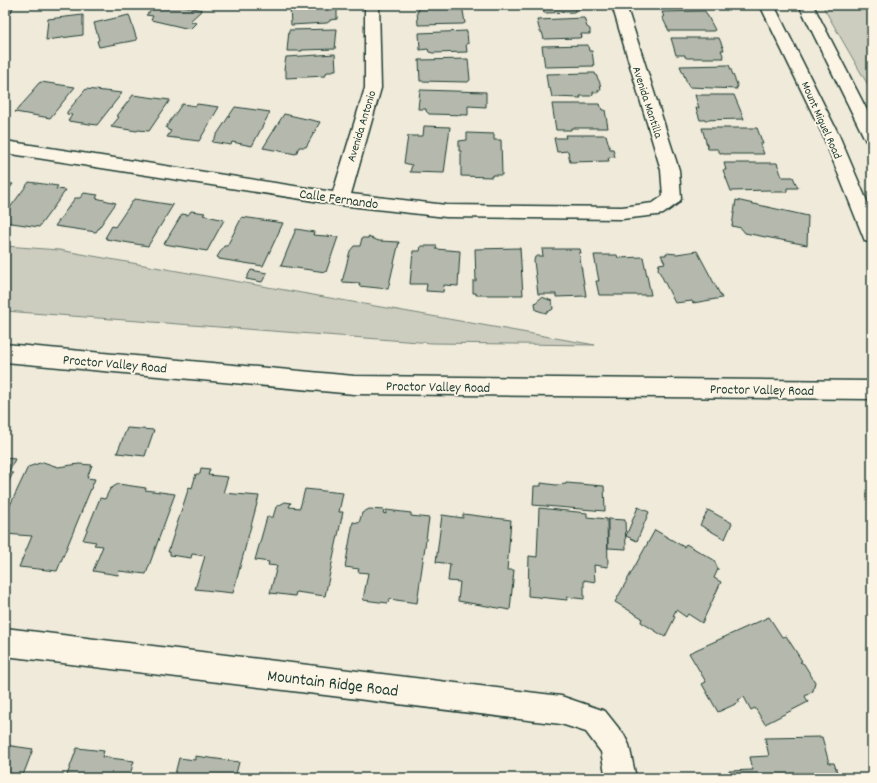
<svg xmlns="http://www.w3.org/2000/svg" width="877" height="783" font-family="Dekko,sans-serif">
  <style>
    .green { fill: #cccdbf; stroke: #76857a }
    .building { fill: #b5b9ad; stroke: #1f3d34 }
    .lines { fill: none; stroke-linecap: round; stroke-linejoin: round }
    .minor-casing { stroke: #1f3d34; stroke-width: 3 }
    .minor { fill: #fcf5e5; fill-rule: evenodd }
    .labels { text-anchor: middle; stroke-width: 4; stroke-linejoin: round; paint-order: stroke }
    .far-street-label { font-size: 12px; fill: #1f3d34; stroke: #fcf5e5 }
    .street-label { font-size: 14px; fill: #1f3d34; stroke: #fcf5e5 }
    .near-street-label { font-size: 17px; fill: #1f3d34; stroke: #fcf5e5 }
  </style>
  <rect width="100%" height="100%" fill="#efeada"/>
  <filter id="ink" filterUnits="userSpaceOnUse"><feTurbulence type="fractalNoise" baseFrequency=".025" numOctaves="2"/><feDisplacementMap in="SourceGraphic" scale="8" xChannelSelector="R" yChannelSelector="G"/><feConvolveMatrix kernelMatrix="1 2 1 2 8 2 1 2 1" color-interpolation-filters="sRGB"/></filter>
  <g filter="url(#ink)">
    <!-- green -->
    <g class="green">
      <path d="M822,5H872V92Z"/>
      <path d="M5,246L59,250L595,345L432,343L5,311Z"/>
    </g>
    <!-- building -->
    <g class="building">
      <path d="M158,5H181L202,10L190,21L196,23L190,29L151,20L153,16L146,15Z"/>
      <path d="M337,5V19L330,20V21L327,23L291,25L290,6Z"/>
      <path d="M462,5L465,23L463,24L418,25L417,11H419L418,6Z"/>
      <path d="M532,5H580L581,9H575V12L544,13L542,7H533Z"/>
      <path d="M705,11L715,30L713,31H669L662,17H664L662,12Z"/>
      <path d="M83,15V35L46,40L48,19Z"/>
      <path d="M129,15L137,40L99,47L97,41L99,40L94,23Z"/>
      <path d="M584,18L587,27L590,29V34H581L582,37L579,38L544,39L542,32H540L537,20Z"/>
      <path d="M337,29L335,49L302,50V51H287L289,30Z"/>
      <path d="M467,31L468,44H466L467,52L433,53L429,52L428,49L420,50L419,33Z"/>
      <path d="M671,38H719L724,50H721L724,58H687L685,57V55H676Z"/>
      <path d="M588,45L589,51H592L594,66L545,67L542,46Z"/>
      <path d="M335,54L336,70H333V72H327L325,76L286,78V70H284L286,57Z"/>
      <path d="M468,59L470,80L468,82L420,81L419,60Z"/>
      <path d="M729,65L738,87H736L737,89L689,87L680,66Z"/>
      <path d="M592,73H595L600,83L601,90H598L599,92H593V94L591,96H580L581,98L552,97L550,88H548L546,74Z"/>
      <path d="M41,82L75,87L50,118L15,112L34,91H32L39,83Z"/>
      <path d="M86,89L122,93L97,125L68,121L72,115L67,114V112Z"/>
      <path d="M420,90L486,92V107L468,106V115L429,114L426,111V109H418Z"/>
      <path d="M133,95L170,100L149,131L138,130L137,131L111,127L119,117L117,116Z"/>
      <path d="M695,95H734L744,119L700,120L696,108H699Z"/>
      <path d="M182,104L196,106L197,104L219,107L199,141L167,137L171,131L168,130L166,127Z"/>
      <path d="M552,104H600L602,110H605L608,128H571V130H556Z"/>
      <path d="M235,107L270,112L252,146L232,142L231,145L212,142Z"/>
      <path d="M284,114L320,122L306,147H299L296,154L263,148Z"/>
      <path d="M424,126L450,127L444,173L410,172L412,165L404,163L408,136H423Z"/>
      <path d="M702,128H757L763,144H760L764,154H723L720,153L717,149H708Z"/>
      <path d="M467,133L494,134V140H501L502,175H492V177L461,176V151H459V141L467,140Z"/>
      <path d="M565,135H606L610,149H613L615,157L608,158L609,161L570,162L568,151L557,152L554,138H566Z"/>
      <path d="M724,163H777L782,177H793L798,188H787V192H771L770,190L731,191L723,170H726Z"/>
      <path d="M29,182L58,186L56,189L66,190L39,227L5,222V210L9,209Z"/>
      <path d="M5,183L13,184L5,194Z"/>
      <path d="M84,193L98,195L96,198L116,203L96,232L55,226L75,198H80Z"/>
      <path d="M134,199L173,205L148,246L106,239L107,238H105L112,226L115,227Z"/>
      <path d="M736,200L808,216L807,245L745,233L741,228L732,226Z"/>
      <path d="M191,211L205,213L203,215L224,220L207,251L164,244L182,214L188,215Z"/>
      <path d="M242,217L283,223L263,266L219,259V258L217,257L224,246H227Z"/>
      <path d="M296,229L314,232L313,235L338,237L326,272L281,266Z"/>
      <path d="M368,237L379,241L399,242L388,289L359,286L360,283L342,282L350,251L354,246H360L362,238H368Z"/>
      <path d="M421,246H437L436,249L460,251L458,286L444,285L443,292L426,291L427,284H410L413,251H420Z"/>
      <path d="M520,248L523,295H476V293H473V281H476L475,249Z"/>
      <path d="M542,249H580L581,253H579L586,296L556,297V294H538L534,261L535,257L538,256H543Z"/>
      <path d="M697,251L722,298L693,303L692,301L675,303L658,269L659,264L665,263L661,255H666V253L677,254Z"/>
      <path d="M594,255H617L618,258L643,257L651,295H599L596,281H599Z"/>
      <path d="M251,270L267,273L262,282L246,279Z"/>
      <path d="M542,297L552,301L553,309L546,313L536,310L535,303Z"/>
      <path d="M127,428L154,430L145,456L117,453Z"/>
      <path d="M5,458L15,459L8,473H13L5,489Z"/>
      <path d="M43,462L58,467L79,464L92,465L87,478L95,479L57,571L19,567L32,536L5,534V516L28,467Z"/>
      <path d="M201,468L210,469L208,475L228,477L223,493L259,496L233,593L195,589L205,556L192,554L191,558L170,555V552H168L189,487L192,488L196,474H200Z"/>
      <path d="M541,483L556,485L566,484V483L604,486L605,511L533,505L534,486H541Z"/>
      <path d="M118,484L146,488L145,490L175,494L146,574L119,571L118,575L93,571L103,546L94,545L96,542L83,540L100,498L105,499L110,489Z"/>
      <path d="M305,489L343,493L339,512H343L325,596L296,592L295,596L270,593L277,566L268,565L269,562L255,560L267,517H273L276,507L285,502L291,503L289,507L300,508Z"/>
      <path d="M638,507L649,512L637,541L626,536Z"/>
      <path d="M539,508L587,513V517L607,519L608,567L594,565L595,582L584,580V599L567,597V600L528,596L529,556L537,557Z"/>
      <path d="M369,509L384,510L383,513L386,514V510L411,513V516L429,518L417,603L389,599L388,603L363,600L368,573L358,572L359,569L345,567L353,522L359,523L362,513Z"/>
      <path d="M708,510L732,523L725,539L700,525Z"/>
      <path d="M463,514L511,520L507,570H514L510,610L458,601L460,582L448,581L450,564L436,562L442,515L463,518Z"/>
      <path d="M608,519L625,520L626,549L608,548Z"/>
      <path d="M655,530L684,547L686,544L714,560L718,569L714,578L721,582L702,623L688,614L686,617L676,610L673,616L675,617L665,637L641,622L642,618L615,602Z"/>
      <path d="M769,617L782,637L786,636L802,661L800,662L804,664L815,682L813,691L805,696L808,702L765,724L755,708L751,710L744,697L738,700L740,702L718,712L702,684L706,682L689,653Z"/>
      <path d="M822,737L829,763H834L839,778H731L729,771L753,770L750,757L769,756L765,738Z"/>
      <path d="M5,745L33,749L22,778H5Z"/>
      <path d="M77,748L104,751L102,757L134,761L129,778H66Z"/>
      <path d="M195,756L239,762L235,778H174L179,758L195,760Z"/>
      <path d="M279,774L308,777L279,778Z"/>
    </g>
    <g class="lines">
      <!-- minor casing -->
      <g class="minor-casing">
        <g id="minor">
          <path d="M5,5H13L10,12L5,13Z"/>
          <path d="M365,5H379L381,88L351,194L446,205L622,207L653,203L663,196L661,170L612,5H626L679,170L681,199L678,203L663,214L657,215L622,219L446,217L340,205L5,153V141L333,192L365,88Z"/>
          <path d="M760,5H774L838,133L872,213V243L865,241L863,236L822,133Z"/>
          <path d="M799,5H813L872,120V142L866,141L864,137Z"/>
          <path d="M5,344L354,376L872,381V399L354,394L5,362Z"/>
          <path d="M5,628L561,696L605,711L624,735L629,745L636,778H606L601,752L586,732L561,724L5,656Z"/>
        </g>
      </g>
      <!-- minor -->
      <use href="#minor" class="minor"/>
    </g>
  </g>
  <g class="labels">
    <!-- far-street labels -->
    <g class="far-street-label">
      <text transform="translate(648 102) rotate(72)" y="4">Avenida Mantilla</text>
      <text transform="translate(822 120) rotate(66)" y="4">Mount Miguel Road</text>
      <text transform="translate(361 126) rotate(-73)" y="4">Avenida Antonio</text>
    </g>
    <!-- street labels -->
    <g class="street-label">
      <text transform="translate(339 198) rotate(8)" y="5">Calle Fernando</text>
      <text transform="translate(115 363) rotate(5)" y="5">Proctor Valley Road</text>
      <text transform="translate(438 386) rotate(1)" y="5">Proctor Valley Road</text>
      <text transform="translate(762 389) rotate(1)" y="5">Proctor Valley Road</text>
    </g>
    <!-- near-street labels -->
    <g class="near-street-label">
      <text transform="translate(333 682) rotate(7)" y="6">Mountain Ridge Road</text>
    </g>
  </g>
  <!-- margin -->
  <rect width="877" height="783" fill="none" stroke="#fcf5e5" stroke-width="20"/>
  <rect x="10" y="10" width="857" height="763" fill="none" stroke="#1f3d34" stroke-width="1.5" filter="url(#ink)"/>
</svg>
